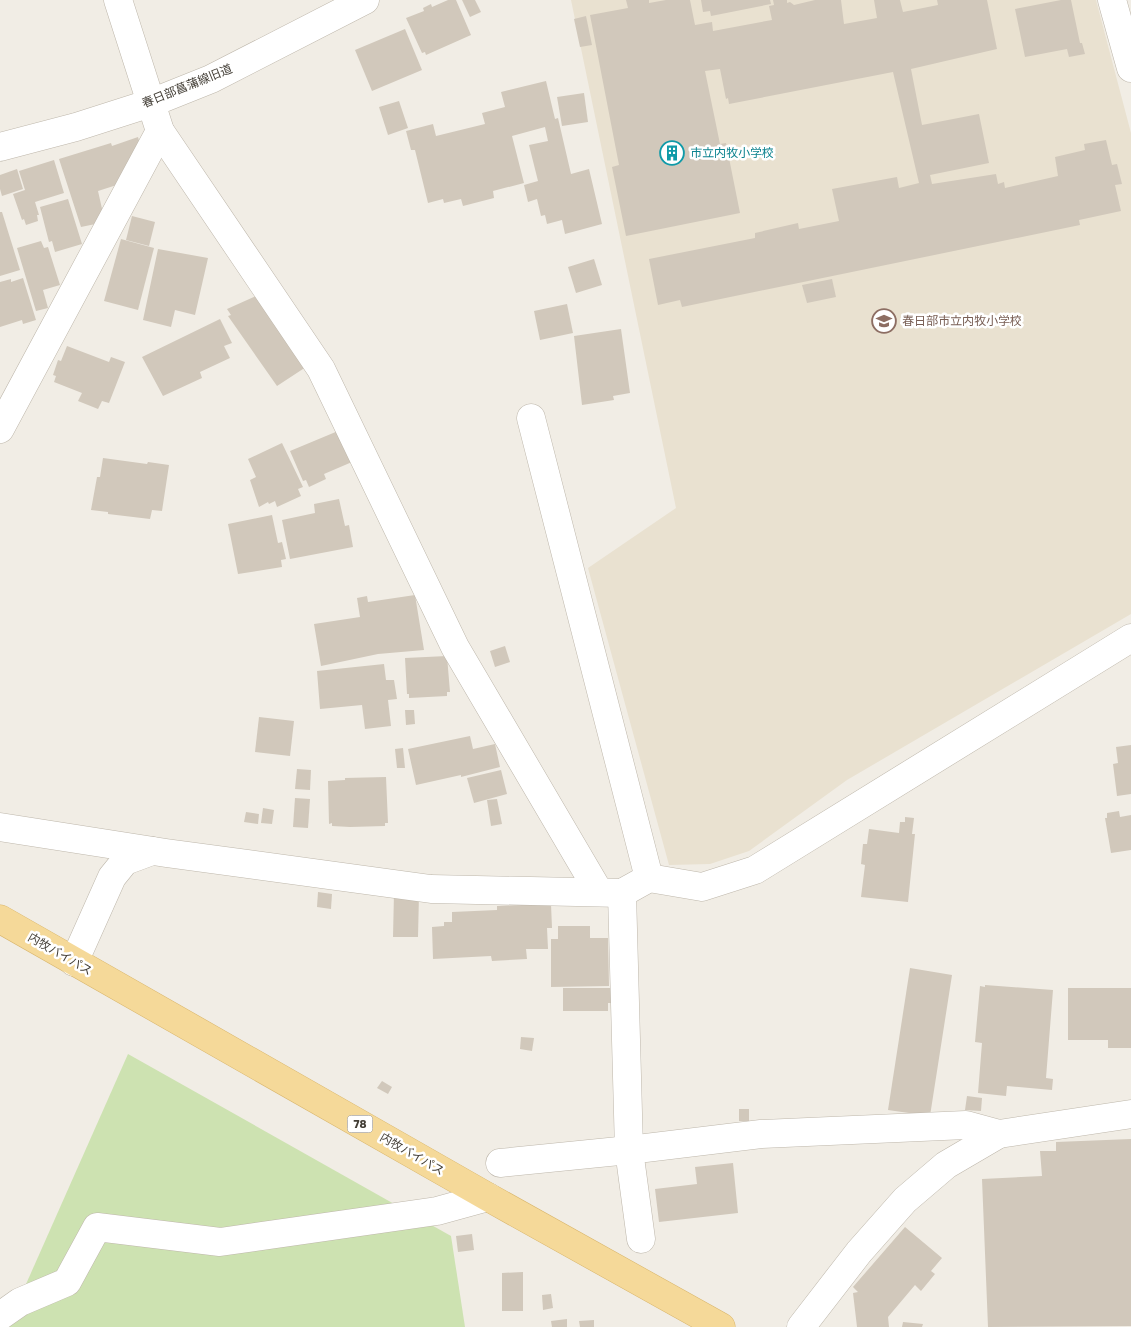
<svg xmlns="http://www.w3.org/2000/svg" width="1131" height="1327" font-family="'Golos Text','Noto Sans JP',sans-serif">
  <style>
    .education { fill: #e9e1d0 }
    .green { fill: #cde2b1 }
    .building { fill: #d1c8bb }
    .lines { fill: none; stroke-linecap: round; stroke-linejoin: round }
    .minor-casing { stroke: #beb7ab; stroke-width: 29 }
    .tertiary-casing { stroke: #beb7ab; stroke-width: 29 }
    .primary-casing { stroke: #d8b56b; stroke-width: 29 }
    .minor { stroke: #fff; stroke-width: 28 }
    .tertiary { stroke: #fff; stroke-width: 28 }
    .primary { stroke: #f5d999; stroke-width: 28 }
    .labels { text-anchor: middle; stroke-width: 5; stroke-linejoin: round; paint-order: stroke }
    .shield { fill: #fff; stroke: #7b7772; stroke-width: 1 }
    .shield-label { font-size: 11px; font-weight: bold; fill: #423d35 }
    .street-label { font-size: 12px; fill: #423d35; stroke: #fff }
    .culture-label { font-size: 12px; fill: #0d838f; stroke: #fff; text-anchor: start }
    .education-label { font-size: 12px; fill: #785e54; stroke: #fff; text-anchor: start }
  </style>
  <rect width="100%" height="100%" fill="#f1ede5"/>
  <!-- education -->
  <path class="education" d="M571,0H1096L1131,133V614L847,780L749,851L710,864L669,865L588,568L676,508Z"/>
  <!-- green -->
  <path class="green" d="M128,1054L451,1236L465,1327H7Z"/>
  <!-- building -->
  <g class="building">
    <path d="M448,0H456L471,35L426,55L425,52L422,53L406,18L424,11L423,8L431,4L432,7Z"/>
    <path d="M462,0H475L481,12L470,17Z"/>
    <path d="M626,0H649V3L666,0H690L695,25L712,22L713,31L772,20L769,6L774,5L773,0H787V3L790,2L794,5L815,0H841L844,24L877,18L874,0H900L903,12L938,5L937,0H987L997,49L911,69L922,125L979,114L989,163L930,175L932,184L996,174L998,184L1004,182L1005,188L1058,176L1055,157L1085,150L1084,144L1106,140L1112,165L1117,164L1122,184L1115,185L1121,211L1079,220L1080,225L682,307L680,300L658,305L649,259L755,238V233L798,223L799,229L839,221L832,189L897,177L899,188L919,183L893,72L729,104L728,98L726,99L720,69L705,71L720,144L726,143L740,213L626,236L612,167L619,165L590,15L628,8Z"/>
    <path d="M701,0H770L771,4L711,16L710,11L703,12Z"/>
    <path d="M1061,0H1071L1080,43H1082L1085,54L1069,57L1067,49L1025,57L1015,9Z"/>
    <path d="M586,16L592,45L580,47L574,19Z"/>
    <path d="M405,29L422,70L372,91L355,50Z"/>
    <path d="M546,81L555,119L558,118L571,174L589,169L602,224L565,234L562,220L547,224L545,215L541,216L537,199L528,202L524,185L538,181L529,145L548,141L545,127L512,136L524,183L493,191L494,198L463,206L461,199L444,203L443,199L428,203L415,150H411L406,131L433,124L436,136L485,124L482,113L505,107L501,92Z"/>
    <path d="M584,93L588,122L562,126L557,97Z"/>
    <path d="M399,101L408,128L388,135L379,107Z"/>
    <path d="M138,137L142,152L126,182L98,191L105,222L81,227L59,159L111,143L112,146Z"/>
    <path d="M54,160L64,193L35,202L39,215H37L38,221L26,225L24,219L22,220L13,194L25,190L19,171Z"/>
    <path d="M17,169L23,189L2,196L0,189V175Z"/>
    <path d="M68,199L82,244L55,252L52,241L49,242L40,207Z"/>
    <path d="M0,212H2L20,270L0,276Z"/>
    <path d="M132,216L155,222L149,246L126,240Z"/>
    <path d="M121,239L154,248L138,310L104,301Z"/>
    <path d="M41,241L44,248L48,247L60,285L43,290L48,308L36,311L17,248Z"/>
    <path d="M158,249L208,258L195,315L175,310L171,327L143,320Z"/>
    <path d="M594,259L602,285L576,293L568,267Z"/>
    <path d="M23,278L36,320L23,324L22,320L0,327V282L11,279V282Z"/>
    <path d="M832,279L836,297L807,303L802,285Z"/>
    <path d="M258,295L306,367L277,386L228,316L231,315L227,309Z"/>
    <path d="M567,304L573,333L540,340L534,311Z"/>
    <path d="M220,319L232,343L224,346L230,358L200,372L202,378L163,396L142,357Z"/>
    <path d="M621,329L630,393L613,396L614,400L582,405L574,336Z"/>
    <path d="M67,346L109,362L111,357L125,362L109,403L102,401L98,409L78,401L82,393L54,382L56,376L53,375L58,360L61,361Z"/>
    <path d="M338,431L352,462L324,474L326,479L309,487L306,480L303,481L290,451Z"/>
    <path d="M282,443L303,487L298,489L301,496L277,507L275,501L269,504L268,502L259,507L250,480L256,477L248,459Z"/>
    <path d="M103,458L147,464L148,462L169,465L162,511L152,510L150,519L108,514V512L91,510L97,477H100Z"/>
    <path d="M339,499L345,526L349,525L353,547L290,559L282,520L315,513L314,504Z"/>
    <path d="M272,515L278,543L282,542L286,559L281,560L282,567L238,574L228,524Z"/>
    <path d="M415,595L424,650L378,654L321,666L314,624L360,617L357,598L367,596L368,602Z"/>
    <path d="M505,646L510,662L495,667L490,651Z"/>
    <path d="M447,656L450,692H447V696L409,698V694H407L405,658Z"/>
    <path d="M384,664L386,680H394L397,699L388,700L391,726L365,729L362,705L320,709L317,671Z"/>
    <path d="M405,710H414L415,724L406,725Z"/>
    <path d="M259,717L294,721L290,756L255,752Z"/>
    <path d="M470,736L473,749L495,744L500,767L461,777V775L416,785L408,749Z"/>
    <path d="M1131,745V794L1117,796L1113,764L1118,763L1116,747Z"/>
    <path d="M403,748L405,768H397L395,749Z"/>
    <path d="M297,769L311,770L310,790L295,789Z"/>
    <path d="M501,770L507,794L474,803L467,778Z"/>
    <path d="M386,777L388,823H385V826L350,827L332,826V823L329,824L328,781L345,780V778Z"/>
    <path d="M295,798L310,799L308,828L293,827Z"/>
    <path d="M497,799L502,824L491,826L487,800Z"/>
    <path d="M263,808L274,810L272,824L261,823Z"/>
    <path d="M1119,811L1120,817L1131,815V850L1111,853L1105,818H1107V813Z"/>
    <path d="M246,812L259,814L258,824L244,822Z"/>
    <path d="M905,817L914,818L912,834H915L908,902L861,897L865,865L861,864L863,844H867L869,829L899,833L900,822H905Z"/>
    <path d="M318,892L332,894L331,909L317,907Z"/>
    <path d="M394,893L419,894L418,937H393Z"/>
    <path d="M551,904L552,928H547L548,949H526L527,959L492,961L491,956L433,959L432,927L444,926V922H452V912L497,910V906Z"/>
    <path d="M558,926H590V938H608L609,986L551,987V939H558Z"/>
    <path d="M910,968L952,975L930,1116L888,1110Z"/>
    <path d="M985,985L1053,990L1046,1078L1053,1079L1052,1090L1007,1086L1006,1096L978,1093L982,1043L975,1042L980,986L985,987Z"/>
    <path d="M563,988H611V1003H608V1011H563Z"/>
    <path d="M1068,988H1131V1048H1108V1040H1068Z"/>
    <path d="M521,1037L534,1038L532,1051L520,1049Z"/>
    <path d="M382,1081L392,1087L388,1094L377,1088Z"/>
    <path d="M967,1096L982,1098L981,1111L965,1110Z"/>
    <rect x="739" y="1109" width="10" height="12"/>
    <path d="M1131,1139V1326L988,1327L982,1179L1042,1176L1040,1151H1056V1142Z"/>
    <path d="M733,1163L738,1213L659,1222L655,1189L697,1184L695,1167Z"/>
    <path d="M905,1227L942,1258L931,1271L935,1274L921,1291L915,1285L888,1317L889,1327H857L853,1293L858,1292L853,1287Z"/>
    <path d="M472,1234L474,1250L458,1252L456,1236Z"/>
    <path d="M523,1272V1311H502V1273Z"/>
    <path d="M551,1294L553,1308L543,1310L542,1295Z"/>
    <path d="M567,1319V1327H552L551,1321Z"/>
    <path d="M594,1320V1327H580L579,1321Z"/>
    <path d="M903,1322L923,1324L922,1327H902Z"/>
  </g>
  <g class="lines">
    <!-- minor casing -->
    <g class="minor-casing">
      <g id="minor">
        <path d="M118,0L160,131L321,369L455,647L599,892"/>
        <path d="M1112,0L1131,68"/>
        <path d="M531,418L649,878"/>
        <path d="M0,429L160,131"/>
        <path d="M0,827L166,853L431,889L622,893L649,878L702,887L755,870L1131,638"/>
        <path d="M622,893L629,1150L641,1239"/>
        <path d="M74,962L112,877L125,861L152,851"/>
        <path d="M500,1163L629,1150L761,1134L966,1125L999,1134"/>
        <path d="M0,1316L20,1302L67,1282L97,1227L220,1242L437,1211L488,1197"/>
        <path d="M801,1327L859,1252L905,1200L946,1165L999,1134L1131,1114"/>
      </g>
    </g>
    <!-- tertiary casing -->
    <g class="tertiary-casing">
      <path id="tertiary" d="M0,147L76,127L151,103L211,79L365,0"/>
    </g>
    <!-- primary casing -->
    <g class="primary-casing">
      <path id="primary" d="M0,919L488,1197L721,1327"/>
    </g>
    <!-- minor -->
    <use href="#minor" class="minor"/>
    <!-- tertiary -->
    <use href="#tertiary" class="tertiary"/>
    <!-- primary -->
    <use href="#primary" class="primary"/>
  </g>
  <!-- icons -->
  <defs>
    <g id="building-ring" transform="scale(1.25)"><circle r="9.5" fill="#fff" stroke="#0f9aa8" stroke-width="1.5"/><path d="M-4-6H4V6H1V3H-1V6H-4ZM-2.5-4.3h1.7v1.8h-1.7ZM.8-4.3h1.7v1.8H.8ZM-2.5-1h1.7V.8h-1.7ZM.8-1h1.7V.8H.8Z" fill="#0f9aa8"/></g>
    <g id="school-ring" transform="scale(1.25)"><circle r="9.5" fill="#fff" stroke="#8d6e63" stroke-width="1.5"/><path d="M0-5L7-2L0 1L-7-2ZM-4 1L0 2.5L4 1V4Q0 6-4 4Z" fill="#8d6e63"/></g>
  </defs>
  <g fill-rule="evenodd">
    <use href="#building-ring" x="672" y="153"/>
    <use href="#school-ring" x="884" y="321"/>
  </g>
  <g class="labels">
    <!-- shield labels -->
    <rect class="shield" x="347.5" y="1115.5" width="25" height="17" rx="4"/>
    <g class="shield-label">
      <text x="360" y="1128">78</text>
    </g>
    <!-- street labels -->
    <g class="street-label">
      <text transform="translate(187 86) rotate(-22)" y="4">春日部菖蒲線旧道</text>
      <text transform="translate(60 954) rotate(30)" y="4">内牧バイパス</text>
      <text transform="translate(412 1154) rotate(30)" y="4">内牧バイパス</text>
    </g>
    <!-- culture labels -->
    <g class="culture-label">
      <text x="690" y="157">市立内牧小学校</text>
    </g>
    <!-- education labels -->
    <g class="education-label">
      <text x="902" y="325">春日部市立内牧小学校</text>
    </g>
  </g>
</svg>
